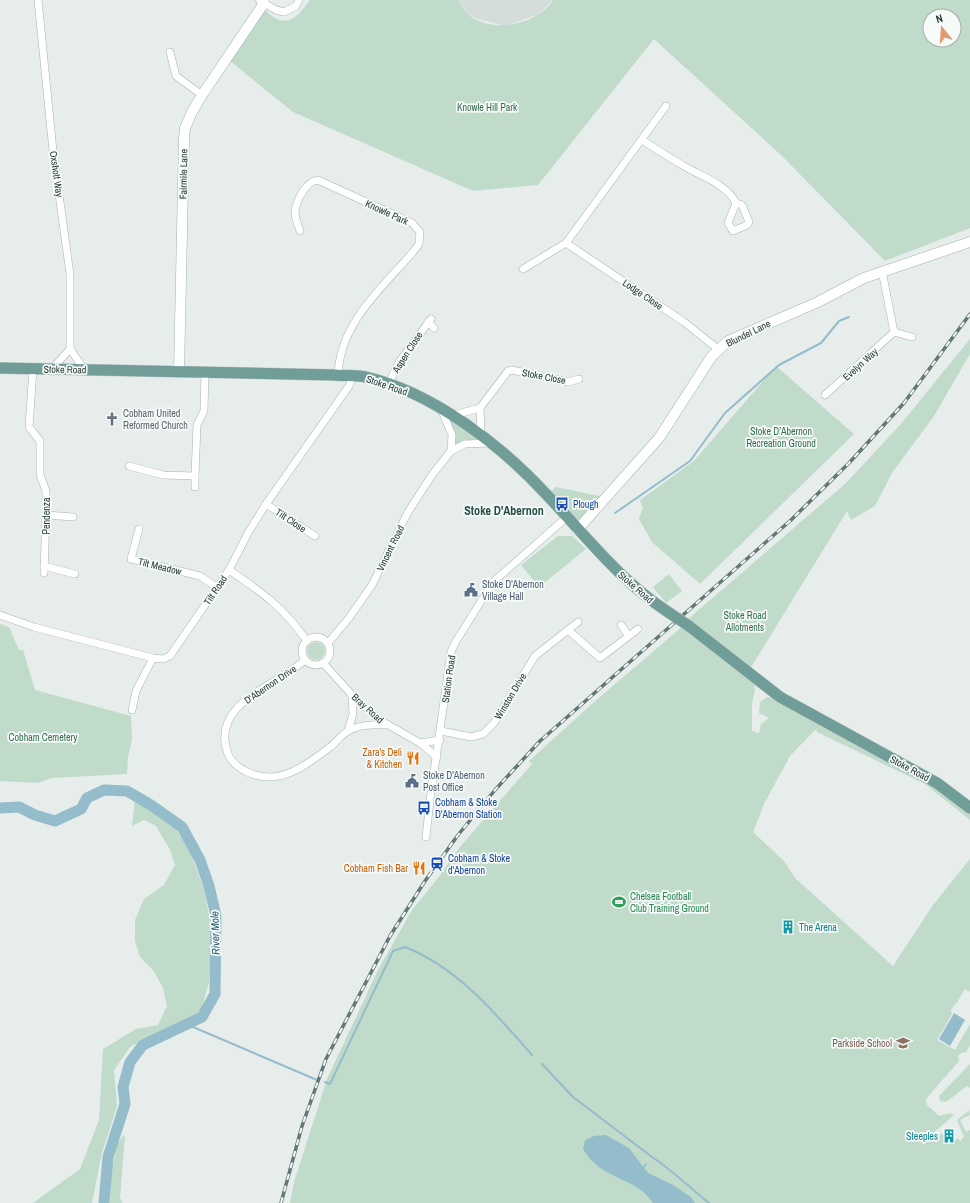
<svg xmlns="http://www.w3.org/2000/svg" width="970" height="1203" font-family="'Archivo Narrow',sans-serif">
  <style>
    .built { fill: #d4ddda }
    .green { fill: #c1dbcb; fill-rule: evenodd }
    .water { fill: #95bccb }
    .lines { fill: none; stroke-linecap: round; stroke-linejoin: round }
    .stream { stroke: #95bccb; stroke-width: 2 }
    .river { stroke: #95bccb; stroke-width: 11 }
    .street-casing { stroke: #a9b5b1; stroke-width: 8 }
    .secondary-casing { stroke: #a2b4b0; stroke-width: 11 }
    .primary-casing { stroke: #c3c9c8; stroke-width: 12 }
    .street { stroke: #fff; stroke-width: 7 }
    .secondary { stroke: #fff; stroke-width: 10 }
    .primary { stroke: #709d97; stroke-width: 11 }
    .rail-casing { stroke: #617875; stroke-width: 3.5 }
    .rail { stroke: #f6faf8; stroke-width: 2; stroke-dasharray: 6; stroke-linecap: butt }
    .primary-bridge-casing { stroke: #c3c9c8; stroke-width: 12; stroke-linecap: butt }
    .primary-bridge { stroke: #709d97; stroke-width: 11 }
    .labels { text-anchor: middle; stroke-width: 3.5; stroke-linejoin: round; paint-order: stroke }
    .park-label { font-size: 10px; fill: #356f53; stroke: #f6faf8 }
    .street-label { font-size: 10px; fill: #273d39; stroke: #f6faf8 }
    .worship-label { font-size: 10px; fill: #5b616d; stroke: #f6faf8; text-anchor: start }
    .transit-label { font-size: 10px; fill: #164399; stroke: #f6faf8; text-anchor: start }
    .service-label { font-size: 10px; fill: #4e5e75; stroke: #f6faf8; text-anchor: start }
    .food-label { font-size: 10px; fill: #c56008; stroke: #f6faf8; text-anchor: end }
    .leisure-label { font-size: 10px; fill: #27864d; stroke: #f6faf8; text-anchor: start }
    .culture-label { font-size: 10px; fill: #0d838f; stroke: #f6faf8; text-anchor: start }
    .education-label { font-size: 10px; fill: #785e54; stroke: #f6faf8; text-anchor: end }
    .water-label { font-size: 11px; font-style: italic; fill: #275c72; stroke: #f6faf8 }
    .quarter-label { font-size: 12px; font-weight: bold; fill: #254d48; stroke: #f6faf8 }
  </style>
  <rect width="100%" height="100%" fill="#e6edea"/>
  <!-- built -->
  <path class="built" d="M458,0H553L539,14L506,26L477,19L467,13Z"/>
  <!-- green -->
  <g class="green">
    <path d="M310,0H458C461,4 463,10 467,13C489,35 538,25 553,0H970V228L885,261L783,157L654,39L538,185L473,191L293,112L230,61L264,9C284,30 296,20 310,0ZM930,16H954V40H930Z"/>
    <path d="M970,339V354L934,416L892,473L875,506L851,520L847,511L750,669L688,619L845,484L900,425Z"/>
    <path d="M776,366L854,434L700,584L652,542L639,519L643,508L640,500L694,461Z"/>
    <path d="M448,416L482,441L454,446V431Z"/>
    <path d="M556,487L604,497L579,520L575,519L551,491Z"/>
    <path d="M558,536H572L586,549L539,587L521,565Z"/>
    <path d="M669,574L682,591L666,603L653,587Z"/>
    <path d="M0,624L9,627L19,650H23L35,690L131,716L132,740L128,756L127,774L52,778L38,783L0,781Z"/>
    <path d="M683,626L754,683L755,689L752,704V731L759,733L761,724L769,718L759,713L760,702L767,697L773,698L936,784L970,810V820L925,784L817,732L816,729L790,756L764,804L753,832L784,861L795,878L893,966L933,905L970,859V990L969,992L965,989L956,1004H955L951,1010L952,1014L937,1040L955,1050L970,1024V1045L966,1052L961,1053L958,1056L959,1061L926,1099L927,1105L939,1116L950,1113L954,1115L931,1135L935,1138L942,1133L950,1144L958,1138L960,1141L964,1137L957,1120L969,1110L970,1115L960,1120L966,1132L970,1130V1203H290L294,1182L327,1079L378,970L412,910L438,878L459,848L532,764L529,761L594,702Z"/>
    <circle cx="316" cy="651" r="9"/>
    <path d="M135,800L176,829L190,852L204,889L212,932L209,982L202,1008L195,1015L130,1047L114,1070L117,1106L102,1153L92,1203H33L80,1169L99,1120L103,1049L136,1029L158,1025L167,1006L163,988L153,970L140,957L135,941V920L144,899L164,885L175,865L170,850L156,826L144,820L132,826Z"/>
    <path d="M970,1064V1088L967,1086L946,1102L940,1101L939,1096Z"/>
    <path d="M125,1134L120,1198L123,1203H110L112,1170L117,1144Z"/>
  </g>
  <!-- water -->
  <g class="water">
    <path d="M954,1013L965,1020L950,1046L939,1039Z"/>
    <path d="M606,1135L629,1148L648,1173L673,1185L691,1197L695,1203H653C636,1176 601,1181 583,1149L585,1140L594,1136Z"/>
  </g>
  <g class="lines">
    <!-- stream -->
    <g class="stream">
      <path d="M615,513L690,461L725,413L779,365L821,343L839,321L849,317"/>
      <path d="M186,1024L317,1080"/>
      <path d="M542,1064L573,1097L652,1157C672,1170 690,1188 709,1203"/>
      <path d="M325,1082L330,1084L393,951L405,947C458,968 495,1013 532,1055"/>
      <path d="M644,1167L646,1164"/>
    </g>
    <!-- river -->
    <path class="river" d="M0,808L19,807L35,815L55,821L81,809L87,798L104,790L127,791L151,805L182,827L200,860L209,886L216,916L215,994L202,1017L143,1045L130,1062L123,1087L125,1104L108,1157L104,1203"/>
    <!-- street casing -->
    <g class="street-casing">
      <g id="street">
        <path d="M38,0L53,151L70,274V349L84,369"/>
        <path d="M265,0L264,3L276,10L284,12L296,6L299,0"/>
        <path d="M170,52L176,76L202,95"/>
        <path d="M642,140C656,149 670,158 684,166C700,176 727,184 736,203L728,223L733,231L747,225L749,222L742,205L736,203"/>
        <path d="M300,231C298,225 295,219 295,212C296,201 306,181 318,180L412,223L420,232L419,244L413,252C381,289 340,323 338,375"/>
        <path d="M566,243L684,322L718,349"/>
        <path d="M523,269L566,243L666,106"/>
        <path d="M428,322L434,328"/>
        <path d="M894,332L912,337"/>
        <path d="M33,369L29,427L40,441V475L46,491V515L44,573"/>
        <path d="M52,369L70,349"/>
        <path d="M389,383L399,362L431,319"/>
        <path d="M825,395L894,332L882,271"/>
        <path d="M480,408L481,436"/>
        <path d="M441,409L452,435L451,451"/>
        <path d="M454,415L480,408L508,371L512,370L568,382L579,379"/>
        <path d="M129,466L163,475L195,476L197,425L204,411L205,373"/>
        <path d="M195,476V487"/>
        <path d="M266,504L315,536"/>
        <path d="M46,515L73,517"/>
        <path d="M139,529L131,559L200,576L216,587"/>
        <path d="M44,566L75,574"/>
        <path d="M229,570C263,593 282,606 307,641"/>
        <path d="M0,615L34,627L153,658L163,659L170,656L229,570L248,533L266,504L349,386L353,375"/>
        <path d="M621,625L628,635"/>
        <path d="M568,630L600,658L638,629"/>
        <circle cx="316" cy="651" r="14"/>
        <path d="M328,643L349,618L372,585L408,512L432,475L451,451L465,444L490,443"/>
        <path d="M305,660C277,686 209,703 228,754C232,763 239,768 247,772C278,787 306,766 330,747C336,743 341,735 348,731C358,725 375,724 386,725"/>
        <path d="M323,663L352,695L378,719L420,743L437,757"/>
        <path d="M132,710L136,691L153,658"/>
        <path d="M348,731L353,714L352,695"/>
        <path d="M441,731L471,737L483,734L494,723L535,656L578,622"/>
        <path d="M420,743L440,740"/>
        <path d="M426,837L430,800L451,652L455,643L493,582L567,517"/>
      </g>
    </g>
    <!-- secondary casing -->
    <g class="secondary-casing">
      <g id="secondary">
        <path d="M179,372L184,138L185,128L192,112L202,95L264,3L261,0"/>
        <path d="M577,530L659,438L712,356L728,341L816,303L864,278L970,242"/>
      </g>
    </g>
    <!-- primary casing -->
    <g class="primary-casing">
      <g id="primary">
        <path d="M0,368L335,375C345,376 356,375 366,377C432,392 501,445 546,494C587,537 618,579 668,612"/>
        <path d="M689,626L780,697L937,783L970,808"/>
      </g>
    </g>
    <!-- street -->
    <use href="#street" class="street"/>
    <!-- secondary -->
    <use href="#secondary" class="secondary"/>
    <!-- primary -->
    <use href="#primary" class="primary"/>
    <!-- rail casing -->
    <g class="rail-casing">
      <path id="rail" d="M281,1203L302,1126L326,1059L390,936L425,881L458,835L495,790L540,741L791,520L849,463L904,403L970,314"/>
    </g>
    <!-- rail -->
    <use href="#rail" class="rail"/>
    <!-- primary-bridge casing -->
    <g class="primary-bridge-casing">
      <path id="primary-bridge" d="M668,612L689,626"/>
    </g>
    <!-- primary-bridge -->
    <use href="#primary-bridge" class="primary-bridge"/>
  </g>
  <!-- icons -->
  <defs>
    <g id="church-bare" transform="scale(1.08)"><path d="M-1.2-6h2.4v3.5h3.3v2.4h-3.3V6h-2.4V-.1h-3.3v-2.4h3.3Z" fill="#6b7280" stroke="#f6faf8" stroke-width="2.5" paint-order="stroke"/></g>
    <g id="bus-bare" transform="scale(1.08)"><path d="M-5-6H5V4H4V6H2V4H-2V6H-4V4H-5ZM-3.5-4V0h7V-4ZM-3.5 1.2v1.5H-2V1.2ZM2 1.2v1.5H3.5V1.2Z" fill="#1a4fb4" stroke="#f6faf8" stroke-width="2.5" paint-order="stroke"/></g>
    <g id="civic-bare" transform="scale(1.08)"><path d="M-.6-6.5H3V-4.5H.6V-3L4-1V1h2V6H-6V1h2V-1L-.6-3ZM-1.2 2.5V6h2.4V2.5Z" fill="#5c6f8a" stroke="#f6faf8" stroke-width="2.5" paint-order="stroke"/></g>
    <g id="restaurant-bare" transform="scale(1.08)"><path d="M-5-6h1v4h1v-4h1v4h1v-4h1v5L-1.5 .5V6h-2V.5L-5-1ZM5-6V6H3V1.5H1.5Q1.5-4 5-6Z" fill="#e8710a" stroke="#f6faf8" stroke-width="2.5" paint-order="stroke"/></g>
    <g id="station-bare" transform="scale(1.08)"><path d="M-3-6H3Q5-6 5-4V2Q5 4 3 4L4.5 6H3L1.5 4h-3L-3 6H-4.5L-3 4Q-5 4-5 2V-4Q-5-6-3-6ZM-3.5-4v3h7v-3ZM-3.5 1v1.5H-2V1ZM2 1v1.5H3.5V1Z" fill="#1a4fb4" stroke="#f6faf8" stroke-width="2.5" paint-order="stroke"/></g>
    <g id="stadium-bare" transform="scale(1.08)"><path d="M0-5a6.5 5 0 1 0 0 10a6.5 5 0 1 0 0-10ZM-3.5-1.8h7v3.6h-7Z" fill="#2e9e5b" stroke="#f6faf8" stroke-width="2.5" paint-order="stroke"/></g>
    <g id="building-bare" transform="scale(1.08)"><path d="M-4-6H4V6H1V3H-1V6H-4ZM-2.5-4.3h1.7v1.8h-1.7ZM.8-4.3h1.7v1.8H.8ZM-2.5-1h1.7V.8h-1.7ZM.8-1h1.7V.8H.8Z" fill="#0f9aa8" stroke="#f6faf8" stroke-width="2.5" paint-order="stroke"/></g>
    <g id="school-bare" transform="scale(1.08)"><path d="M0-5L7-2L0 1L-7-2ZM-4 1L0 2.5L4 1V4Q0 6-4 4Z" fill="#8d6e63" stroke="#f6faf8" stroke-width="2.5" paint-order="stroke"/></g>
  </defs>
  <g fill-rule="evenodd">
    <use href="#church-bare" x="112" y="419"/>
    <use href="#bus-bare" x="562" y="504"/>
    <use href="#civic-bare" x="471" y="590"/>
    <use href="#restaurant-bare" x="413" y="758"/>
    <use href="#civic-bare" x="412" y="781"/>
    <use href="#bus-bare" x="424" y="808"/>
    <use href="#station-bare" x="437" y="864"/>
    <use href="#restaurant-bare" x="419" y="868"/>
    <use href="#stadium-bare" x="619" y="902"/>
    <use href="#building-bare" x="788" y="927"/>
    <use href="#school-bare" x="903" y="1043"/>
    <use href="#building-bare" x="949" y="1136"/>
  </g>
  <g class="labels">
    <!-- park labels -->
    <g class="park-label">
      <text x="487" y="111">Knowle Hill Park</text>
      <text x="781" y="435">Stoke D’Abernon<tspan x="781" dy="12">Recreation Ground</tspan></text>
      <text x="745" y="619">Stoke Road<tspan x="745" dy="12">Allotments</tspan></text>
      <text x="43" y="741">Cobham Cemetery</text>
    </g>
    <!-- street labels -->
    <g class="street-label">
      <text transform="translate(57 174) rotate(82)" y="4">Oxshott Way</text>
      <text transform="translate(183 174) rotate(-89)" y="4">Fairmile Lane</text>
      <text transform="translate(387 212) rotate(25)" y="4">Knowle Park</text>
      <text transform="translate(643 294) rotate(34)" y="4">Lodge Close</text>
      <text transform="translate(748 333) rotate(-26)" y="4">Blundel Lane</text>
      <text transform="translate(407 352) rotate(-57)" y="4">Aspen Close</text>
      <text transform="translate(860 364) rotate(-42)" y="4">Evelyn Way</text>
      <text transform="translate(65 369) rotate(1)" y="4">Stoke Road</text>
      <text transform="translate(544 376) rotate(11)" y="4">Stoke Close</text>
      <text transform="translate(387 385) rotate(19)" y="4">Stoke Road</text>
      <text transform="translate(46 516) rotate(-90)" y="4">Pendenza</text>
      <text transform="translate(291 520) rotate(34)" y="4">Tilt Close</text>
      <text transform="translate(390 548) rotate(-64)" y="4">Vincent Road</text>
      <text transform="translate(160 566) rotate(14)" y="4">Tilt Meadow</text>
      <text transform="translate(636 587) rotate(41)" y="4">Stoke Road</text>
      <text transform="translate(215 590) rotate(-56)" y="4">Tilt Road</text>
      <text transform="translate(448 679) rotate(-82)" y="4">Station Road</text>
      <text transform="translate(270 684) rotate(-34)" y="4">D'Abernon Drive</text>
      <text transform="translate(510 696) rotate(-59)" y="4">Winston Drive</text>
      <text transform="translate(368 708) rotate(42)" y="4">Bray Road</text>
      <text transform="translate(910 768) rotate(28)" y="4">Stoke Road</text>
    </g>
    <!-- worship labels -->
    <g class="worship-label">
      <text x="123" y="417">Cobham United<tspan x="123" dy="12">Reformed Church</tspan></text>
    </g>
    <!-- transit labels -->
    <g class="transit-label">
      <text x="573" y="508">Plough</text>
      <text x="435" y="806">Cobham &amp; Stoke<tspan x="435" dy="12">D'Abernon Station</tspan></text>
      <text x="448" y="862">Cobham &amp; Stoke<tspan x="448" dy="12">d'Abernon</tspan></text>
    </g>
    <!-- service labels -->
    <g class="service-label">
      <text x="482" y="588">Stoke D'Abernon<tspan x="482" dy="12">Village Hall</tspan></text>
      <text x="423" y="779">Stoke D'Abernon<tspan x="423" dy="12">Post Office</tspan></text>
    </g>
    <!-- food labels -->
    <g class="food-label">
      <text x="402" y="756">Zara's Deli<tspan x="402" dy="12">&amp; Kitchen</tspan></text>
      <text x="408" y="872">Cobham Fish Bar</text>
    </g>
    <!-- leisure labels -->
    <g class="leisure-label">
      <text x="630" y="900">Chelsea Football<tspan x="630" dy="12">Club Training Ground</tspan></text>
    </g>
    <!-- culture labels -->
    <g class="culture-label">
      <text x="799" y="931">The Arena</text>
      <text x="938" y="1140" text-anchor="end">Steeples</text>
    </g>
    <!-- education labels -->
    <g class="education-label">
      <text x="892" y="1047">Parkside School</text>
    </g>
    <!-- water labels -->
    <g class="water-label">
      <text transform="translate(215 933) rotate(-92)" y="4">River Mole</text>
    </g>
    <!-- quarter labels -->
    <g class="quarter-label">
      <text x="504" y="515">Stoke D'Abernon</text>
    </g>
  </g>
  <!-- north arrow -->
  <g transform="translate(942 28) rotate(343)"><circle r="19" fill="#f6faf8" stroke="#a3aeac"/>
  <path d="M0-3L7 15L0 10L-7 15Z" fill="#e1996f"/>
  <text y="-6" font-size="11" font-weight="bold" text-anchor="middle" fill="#273d39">N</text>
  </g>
</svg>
